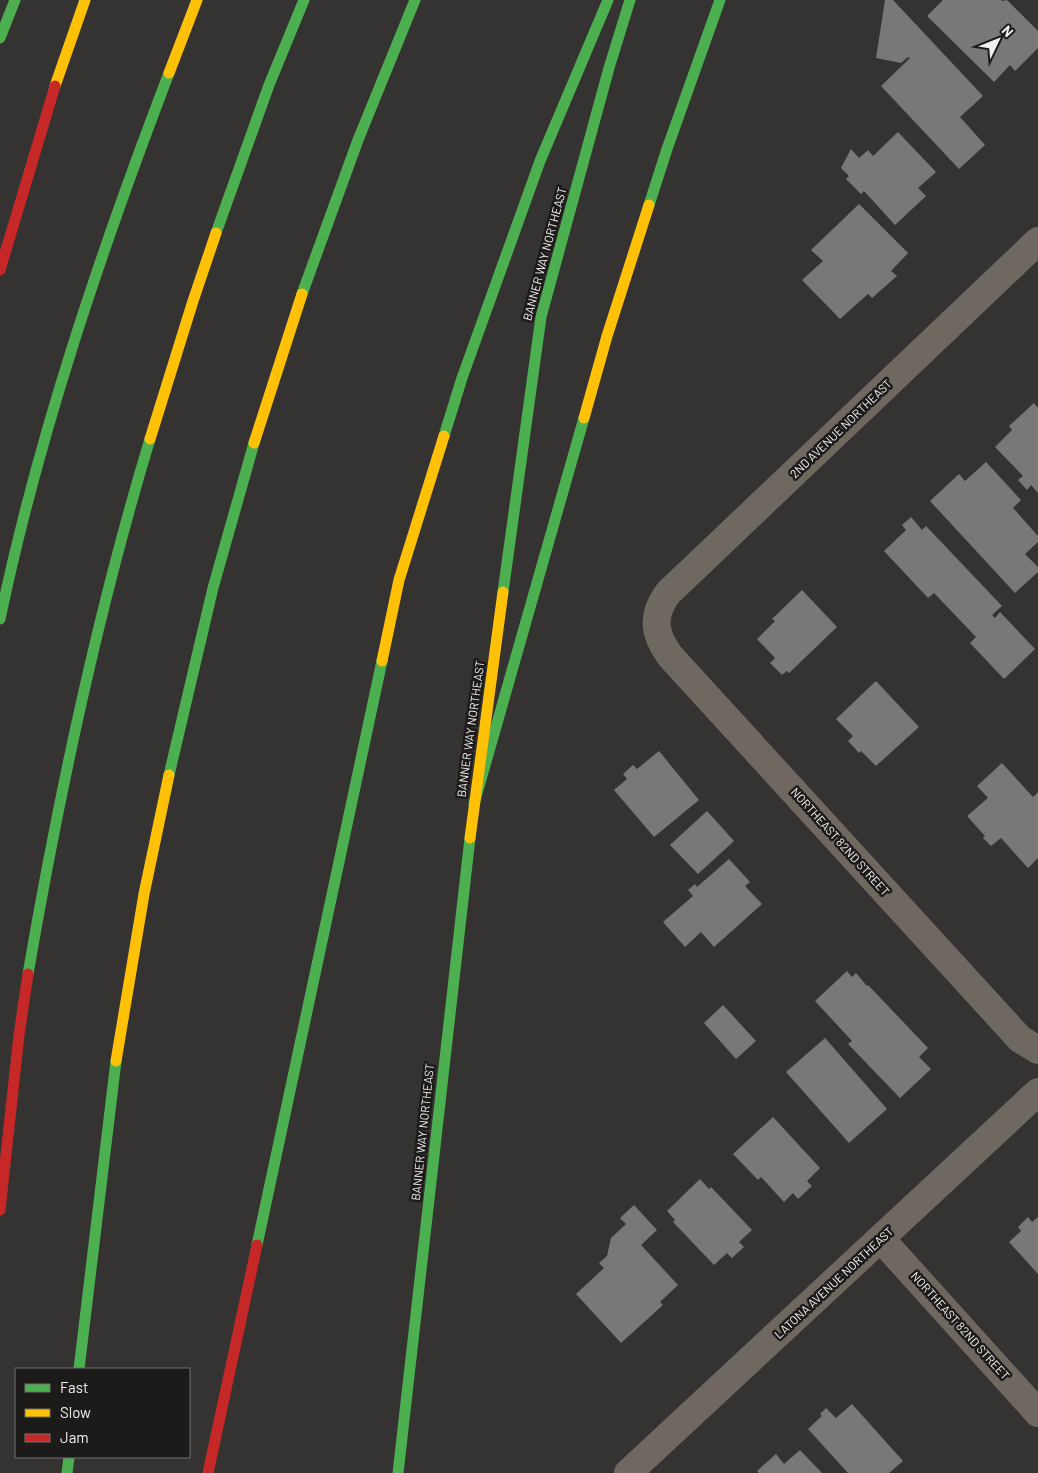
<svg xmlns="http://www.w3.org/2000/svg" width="1038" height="1473" font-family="Barlow,sans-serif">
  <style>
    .building { fill: #797877 }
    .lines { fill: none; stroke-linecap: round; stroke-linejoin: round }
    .street { stroke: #6f6861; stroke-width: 28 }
    .fast { stroke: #4caf50; stroke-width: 11 }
    .slow { stroke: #ffc107; stroke-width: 11 }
    .jam { stroke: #c62828; stroke-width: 11 }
    .labels { text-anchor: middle; stroke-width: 5; stroke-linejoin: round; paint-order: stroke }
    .street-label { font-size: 12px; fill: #f2f0ef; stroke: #1c1b1a }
  </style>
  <rect width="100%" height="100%" fill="#343332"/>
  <!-- building -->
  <g class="building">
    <path d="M885,0H893L983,96L960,117L985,145L959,169L881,86L910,58L908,57L901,63L876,58Z"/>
    <path d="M943,0H1001L1002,1L1007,0L1038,31V48L1015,71L1010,65L994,82L927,16Z"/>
    <path d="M898,132L936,172L918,188L926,196L895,225L864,191L861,194L846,179L849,176L841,168L851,149L859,158L868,150L873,156Z"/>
    <path d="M859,204L908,253L891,271L897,276L872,298L868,294L840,319L802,280L823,261L811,250Z"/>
    <path d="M1034,403L1038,408V493L1031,485L1027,490L1018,480L1023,476L995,447L1012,430L1009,426Z"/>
    <path d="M986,462L1021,500L1013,508L1038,536V542L1025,554L1038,567V572L1015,593L930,501L959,474L965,481Z"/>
    <path d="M911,517L922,530L926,526L1002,606L992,615L995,618L1000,612L1035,649L1004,679L970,643L976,637L934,593L928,598L884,551L906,530L902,525Z"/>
    <path d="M802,590L837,627L789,673L787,671L782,675L770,663L775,658L757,639L775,621L772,619Z"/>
    <path d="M876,681L919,727L876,766L861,751L859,753L848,741L853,736L836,719Z"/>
    <path d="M659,751L699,800L654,837L614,790L627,779L623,774L633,765L637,769Z"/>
    <path d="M1002,763L1033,797L1038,792V858L1028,868L1001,838L991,846L983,838L985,836L967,816L988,798L977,786Z"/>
    <path d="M707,811L734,841L698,874L670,845Z"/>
    <path d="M729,859L750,882L745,886L762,904L714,947L701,932L685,947L663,922L693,896L688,890L695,884L697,887Z"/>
    <path d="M847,971L852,977L856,973L867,986L868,985L928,1048L919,1057L931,1069L900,1098L848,1044L852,1041L815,1001Z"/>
    <path d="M723,1005L756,1041L736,1059L704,1023Z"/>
    <path d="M825,1038L887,1109L849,1143L786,1072Z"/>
    <path d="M773,1117L820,1168L807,1181L812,1186L798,1199L793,1193L784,1202L761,1177L758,1180L733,1154Z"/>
    <path d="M700,1179L709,1189L711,1187L752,1230L739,1242L744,1247L732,1258L727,1253L714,1265L673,1222L675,1220L667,1211Z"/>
    <path d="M634,1205L657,1230L641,1245L678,1285L660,1302L663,1305L621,1343L576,1294L604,1268L599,1263L607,1256L611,1238L626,1224L620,1218Z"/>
    <path d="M1028,1217L1032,1222L1038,1217V1274L1009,1242L1021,1231L1018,1227Z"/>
    <path d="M852,1404L903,1461L889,1473H848L808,1429L822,1416L820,1414L826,1408L836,1418Z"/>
    <path d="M800,1450L822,1473H759L757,1471L776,1454L784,1464Z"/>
  </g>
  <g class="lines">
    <!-- street -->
    <g class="street">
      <path d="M1038,241L668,593C651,616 654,634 670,656L1020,1039L1038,1050"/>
      <path d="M881,1239L1038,1413"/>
      <path d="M628,1473L1038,1092"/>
    </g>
    <!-- fast -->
    <g class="fast">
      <path d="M0,38L15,0"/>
      <path d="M649,205L667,149L720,0"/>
      <path d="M216,233L269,85L304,0"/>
      <path d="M302,294L358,140L415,0"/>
      <path d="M444,436L462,378L540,161L608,0"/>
      <path d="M503,592L541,317L609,68L630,0"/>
      <path d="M0,619C39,433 101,251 169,73"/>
      <path d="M169,775L213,588L254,443"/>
      <path d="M474,804L584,418"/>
      <path d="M28,974C59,794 97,614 150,439"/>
      <path d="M257,1245L382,661"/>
      <path d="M79,1369L116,1061"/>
      <path d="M67,1473L69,1457"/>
      <path d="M398,1473L470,838"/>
    </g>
    <!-- slow -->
    <g class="slow">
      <path d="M169,73L197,0"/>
      <path d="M55,86L85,0"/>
      <path d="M584,418L607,336L649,205"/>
      <path d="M150,439L193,301L216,233"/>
      <path d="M254,443L302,294"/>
      <path d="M382,661L399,580L444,436"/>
      <path d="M470,838L503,592"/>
      <path d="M116,1061L144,894L169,775"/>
    </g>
    <!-- jam -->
    <g class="jam">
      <path d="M0,270L55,86"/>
      <path d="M0,1210L19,1035L28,974"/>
      <path d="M208,1473L257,1245"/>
    </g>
  </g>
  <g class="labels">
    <!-- street labels -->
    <g class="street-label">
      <text transform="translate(545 254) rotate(-75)" y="4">BANNER WAY NORTHEAST</text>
      <text transform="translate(841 429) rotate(-44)" y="4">2ND AVENUE NORTHEAST</text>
      <text transform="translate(471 729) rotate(-82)" y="4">BANNER WAY NORTHEAST</text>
      <text transform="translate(840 842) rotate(48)" y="4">NORTHEAST 82ND STREET</text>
      <text transform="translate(423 1132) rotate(-84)" y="4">BANNER WAY NORTHEAST</text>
      <text transform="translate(834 1283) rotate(-43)" y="4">LATONA AVENUE NORTHEAST</text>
      <text transform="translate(960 1326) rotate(48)" y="4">NORTHEAST 82ND STREET</text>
    </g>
  </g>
  <!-- legend -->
  <rect x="15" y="1368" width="175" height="90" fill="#1c1b1a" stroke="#72706f"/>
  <rect x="25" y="1384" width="25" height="8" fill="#4caf50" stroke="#72706f"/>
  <text x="60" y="1393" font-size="15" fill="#f2f0ef">Fast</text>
  <rect x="25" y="1409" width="25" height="8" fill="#ffc107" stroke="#72706f"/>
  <text x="60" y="1418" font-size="15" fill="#f2f0ef">Slow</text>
  <rect x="25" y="1434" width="25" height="8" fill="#c62828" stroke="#72706f"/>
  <text x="60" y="1443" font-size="15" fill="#f2f0ef">Jam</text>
  <!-- north arrow -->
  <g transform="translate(998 40) rotate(47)" stroke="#1c1b1a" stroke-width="4" paint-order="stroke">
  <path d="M0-4L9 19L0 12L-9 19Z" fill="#f2f0ef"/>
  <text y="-8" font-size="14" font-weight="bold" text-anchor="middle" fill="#f2f0ef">N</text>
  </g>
</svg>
